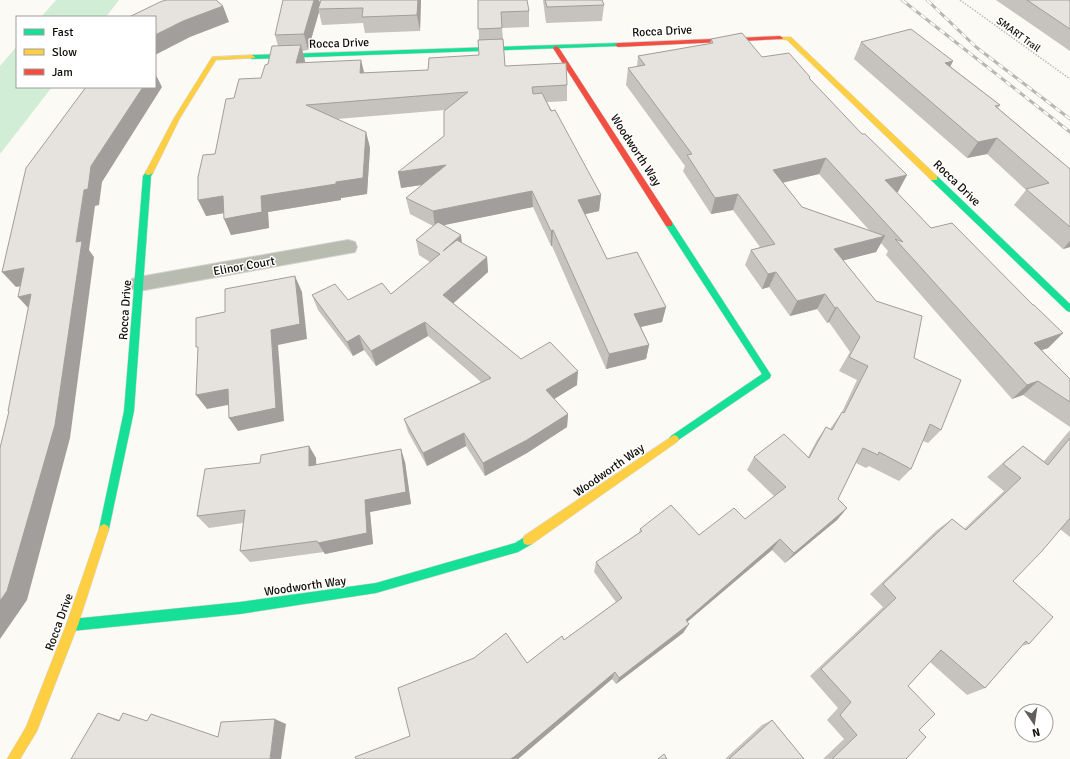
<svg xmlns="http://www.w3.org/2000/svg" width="1070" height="759" font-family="Signika,sans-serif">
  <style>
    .water { fill: #d2edd6 }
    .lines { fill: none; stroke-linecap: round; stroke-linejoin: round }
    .street-casing { stroke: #d4d3d0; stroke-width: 2 }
    .fast-casing { stroke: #d4d3d0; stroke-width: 1 }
    .slow-casing { stroke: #d4d3d0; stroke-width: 1 }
    .jam-casing { stroke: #d4d3d0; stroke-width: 1 }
    .path { stroke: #b9bab2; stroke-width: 1.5; stroke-dasharray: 1.5 1.5; stroke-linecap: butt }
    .street { fill: #b8bbaf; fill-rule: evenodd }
    .fast { fill: #16e098; fill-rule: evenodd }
    .slow { fill: #ffcf43; fill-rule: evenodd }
    .jam { fill: #f24e42; fill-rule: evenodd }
    .rail-casing { stroke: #b7b8b1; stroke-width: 3 }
    .rail { stroke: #fff; stroke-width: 2; stroke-dasharray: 6; stroke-linecap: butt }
    .wall { fill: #c6c2be; fill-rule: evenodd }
    .shaded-wall { fill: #a19e9b }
    .building { fill: #e6e2dd; stroke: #a19e9b }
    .labels { text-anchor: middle; stroke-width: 3; stroke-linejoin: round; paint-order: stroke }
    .far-street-label { font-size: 10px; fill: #0f0c06; stroke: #fff }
    .street-label { font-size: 12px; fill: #0f0c06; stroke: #fff }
  </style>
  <rect width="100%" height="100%" fill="#fbfaf5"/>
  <!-- water -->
  <g class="water">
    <path d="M56,0H119L106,17H41Z"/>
    <path d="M17,46V87H52L0,154V66Z"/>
  </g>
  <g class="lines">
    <!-- street casing -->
    <g class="street-casing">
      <path id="street" d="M348,240L355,242L357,247L355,252L139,291L132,289L129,284L132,279L139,277Z"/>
    </g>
    <!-- fast casing -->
    <g class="fast-casing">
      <g id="fast">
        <path d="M618,43L621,45L620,46L252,59L249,57L252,55Z"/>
        <path d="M147,171H149L153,173L151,176L134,411L109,529L108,532L104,534L100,532L99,529L124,411L143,176Z"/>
        <path d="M931,176H937L1070,304V312L1067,311L931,180Z"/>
        <path d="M669,221L672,222L771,375L770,378L674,443L671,442L669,439L671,436L762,374L666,226V222Z"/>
        <path d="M528,535L532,536L533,540L532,544L518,552L376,593L240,614L72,631L68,629L66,625L68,621L72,619L240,602L376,583L515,543Z"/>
      </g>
    </g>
    <!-- slow casing -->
    <g class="slow-casing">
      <g id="slow">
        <path d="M778,37H791L937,176V180H931L787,40L778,39Z"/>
        <path d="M252,55L255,57L254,58L216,60L180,118L153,173L149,175H147L145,173L174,118L212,57Z"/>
        <path d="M674,435L677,436L679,439L677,442L532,544L528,545L524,544L523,540L524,536Z"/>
        <path d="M104,524L108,526L109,529L78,625L37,731L20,759H7L26,727L66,625L99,529L100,526Z"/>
      </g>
    </g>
    <!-- jam casing -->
    <g class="jam-casing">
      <g id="jam">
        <path d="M780,36L783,38L782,39L618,47L615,45L618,43Z"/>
        <path d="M556,46L559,48L672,222V226H666L553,48Z"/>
      </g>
    </g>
    <!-- path -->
    <path class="path" d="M960,0L1070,79"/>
    <!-- street -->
    <use href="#street" class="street"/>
    <!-- fast -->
    <use href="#fast" class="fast"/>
    <!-- slow -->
    <use href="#slow" class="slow"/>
    <!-- jam -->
    <use href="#jam" class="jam"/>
    <!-- rail casing -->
    <g class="rail-casing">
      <g id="rail">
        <path d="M902,0L1070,132"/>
        <path d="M927,0L976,47L1070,119"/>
      </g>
    </g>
    <!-- rail -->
    <use href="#rail" class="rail"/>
  </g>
  <!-- wall -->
  <g class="wall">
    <path d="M319,0L320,3L321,0H421L420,31L365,33L363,23L322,25L319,12L308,50L302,51L305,61V62L364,73L428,70L479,55V40L478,0L529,11V27L502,28L503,39L505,66L567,85V101L547,102L601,195L599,211L585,214L607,259L666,307L662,322L641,327L649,345L646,359L606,369L552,246H551L533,207L443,225L462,243L487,257L488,272L453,303L521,359L577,385L554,399L568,414L567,427L527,453L485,476L466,446L427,466L408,432L404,419L481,382L428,336L376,366L364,350L353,356L318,310L312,295L348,300L391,294L430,262L419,255L416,240L433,226L410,214L406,198L422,185L401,188L444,136L445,110L337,119L366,132L370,148L367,194L341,198V200L268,212L269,228L231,235L224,213L206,216L215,154L234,98L261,78L278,46L275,35Z"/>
    <path d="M543,0H602L604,5L602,21L546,23Z"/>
    <path d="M996,0H1070V51Z"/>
    <path d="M711,39L762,57L810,79L898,192H896L931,228L1033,305L1063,333L1048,348L1042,350L1070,379V427L1023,395L1012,399L886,255L888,251L881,243L876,252L843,260L914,358L941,430L928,443L923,441L911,469L899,481L869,466L866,468L856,463L838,499L847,508L837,520L785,563L772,550L687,622L689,624L683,633L616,684L612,679L518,759H356L410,736L564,640L616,602L594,572L596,562L639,533L640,529L699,535L745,519L774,496L747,470L754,457H808L817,440L826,427L830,429L842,412L857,380L839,371L850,352L829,322L827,323L817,309L790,316L769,287L762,289L745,265L751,250L760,247L733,210L711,214L683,171L685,166L626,85L628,68L637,67L638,56L710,44ZM819,174L869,230L802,207L783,183Z"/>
    <path d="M861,42L953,61L950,66L1000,105L998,108L1070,169V247L1063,249L1014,205L1026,190L987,154L967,158L854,59Z"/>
    <path d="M1070,430V537L1060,529L1013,581L1029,644L1022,646L985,688L967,695L930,662L908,686L919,730L906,759H823L844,739L827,720L838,708L810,676L883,607L870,594L937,530L952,519L964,529L1004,491L987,477L1007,459L1023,446L1044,461Z"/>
    <path d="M309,446L316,458V465L405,462L411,504L370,512L373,544L325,554L324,552L250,562L240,551L243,523L209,528L197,516L260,463Z"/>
    <path d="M772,720L804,759H725L762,725Z"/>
  </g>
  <!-- shaded-wall -->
  <g class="shaded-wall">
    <path d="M314,0H319L321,5L318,9L319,12L308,50L304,34Z"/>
    <path d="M418,0H421L420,31L417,15Z"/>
    <path d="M223,6L229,22L190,37L155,55V35L183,21Z"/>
    <path d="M301,45L305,61L300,79L296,63Z"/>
    <path d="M361,60L365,76L360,73Z"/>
    <path d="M953,61L945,77V63Z"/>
    <path d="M155,73L162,87L102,182L99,205L95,206L89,250L94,257L70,438L27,600L0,639V601L76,242L84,190L91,166L143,87H155Z"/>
    <path d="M366,132L370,148L367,194L341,198V200L268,212L269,228L231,235L224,219L261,196L336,182Z"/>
    <path d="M997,138L987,154L967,158L978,142Z"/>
    <path d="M826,158L819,174L767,186L773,170Z"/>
    <path d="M446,165L448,181L401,188L398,172Z"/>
    <path d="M907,175L898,192L876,197L885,180Z"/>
    <path d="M532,191L533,207L435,227L433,211Z"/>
    <path d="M738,194L733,210L711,214L715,198Z"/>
    <path d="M601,195L599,211L577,216L578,200Z"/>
    <path d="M223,196L231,212L206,216L198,200Z"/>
    <path d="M553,230L552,246H551V231Z"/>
    <path d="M461,235L463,251H443Z"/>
    <path d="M885,236L876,252L826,265L834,249Z"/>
    <path d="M1070,241V247L1063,249Z"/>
    <path d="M487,257L488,272L446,310L443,295Z"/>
    <path d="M24,268L38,283L16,287L2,272Z"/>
    <path d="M776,272L769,287L762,289L768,274Z"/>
    <path d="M295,276L302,292L307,339L278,345L284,421L238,431L229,418L271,330Z"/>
    <path d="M31,294L32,312L18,297Z"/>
    <path d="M825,294L817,309L790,316L797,301Z"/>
    <path d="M666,307L662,322L632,329L634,314Z"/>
    <path d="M837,307L829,322L827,323L835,308Z"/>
    <path d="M425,322L428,336L376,366L371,351Z"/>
    <path d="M1063,333L1048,348L1020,357L1034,343Z"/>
    <path d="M359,335L364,350L353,356L347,342Z"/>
    <path d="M649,345L646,359L606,369L609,354Z"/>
    <path d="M578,371L577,385L546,404V390Z"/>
    <path d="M1038,381L1023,395L1012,399L1027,385Z"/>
    <path d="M228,389L238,403L207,409L196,395Z"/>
    <path d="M568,414L567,427L527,453L485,476L483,463Z"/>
    <path d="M464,433L466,446L427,466L423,453Z"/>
    <path d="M309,446L316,458L317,479L309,466Z"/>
    <path d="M401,449L405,462L411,504L370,512L373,544L325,554L318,543L365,500Z"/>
    <path d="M847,508L837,520L785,563L794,553Z"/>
    <path d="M780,539L772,550L680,628L686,620Z"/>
    <path d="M689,624L683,633L616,684L619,678Z"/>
    <path d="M615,672L612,679L518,759H510Z"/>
    <path d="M98,713L137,726L119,721Z"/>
    <path d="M275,719L286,724L281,759H270Z"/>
  </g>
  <!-- building -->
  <g class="building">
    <path d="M166,0H216L223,6L183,21L155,35V17H129L160,2Z"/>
    <path d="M283,0H314L304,34L275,35Z"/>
    <path d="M321,0H418L417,15L362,17L363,8L318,9Z"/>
    <path d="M478,0H527L529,11L501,12L502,28L478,29Z"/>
    <path d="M545,0H602L604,5L547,7Z"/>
    <path d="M1027,0H1070V29Z"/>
    <path d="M911,29L953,61L945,63L1000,105L995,106L1070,169V227L1026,189L1049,183L997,138L978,142L861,42Z"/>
    <path d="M742,33L762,57L789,53L810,77L809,78L862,134H865L907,175L885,180L931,228L952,223L1033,305H1034L1063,333L1034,343L1070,379V402L1038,381L1027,385L895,239L903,242L826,158L773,170L802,207L885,236L834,249L876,301L922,316L914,358L961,380L941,430L930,424L911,469L879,452L878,455L863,448L838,499L847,508L794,553L780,539L686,620L689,624L619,678L615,672L514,757L510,759H356L355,757L410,736L398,688L474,658L506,633L527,663L562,636L564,640L622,598L596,562L642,531L640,529L671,505L699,535L734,508L745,519L786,487L754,457L784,434L809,458L826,427L832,430L842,412L844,413L868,366L849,357L860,337L837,307L835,308L825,294L797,301L776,272L768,274L751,250L775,244L738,194L715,198L687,155L692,154L628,68L645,65L638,56L713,43L711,39Z"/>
    <path d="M503,39L505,66L566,63L567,85L532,87L533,94L542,93L551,111L555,110L601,195L578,200L607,259L637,252L666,307L634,314L649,345L609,354L553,230L551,231L532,191L433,211L406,198L446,165L398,172L444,136V111L468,92L306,105L366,132L363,178L336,182V184L261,196L262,212L224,219L223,196L198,200V177L203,155L215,154L226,99L234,98L239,79L261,78L265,65L268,64L272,46L301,45L296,63L361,60L360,73L428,70L429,58L479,55L478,40Z"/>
    <path d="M86,87H143L91,166L88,189L84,190L76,242L82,241L55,425L7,591L0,601V448L9,411H8L31,294L18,297L24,268L2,272L26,168Z"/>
    <path d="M438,222L461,235L443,251L457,240L487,257L443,295L521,359L550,342L578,371L546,390L568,414L527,440L483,463L464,433L423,453L404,419L491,378L425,322L371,351L359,335L347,342L312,295L335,284L348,300L382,283L391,294L440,254L416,240Z"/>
    <path d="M295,276L300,324L271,330L276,408L229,418L228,389L196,395L198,347H196V318L225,312V289Z"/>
    <path d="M1070,438V518L1042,551L1013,581L1053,617L1029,644L1026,641L985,688L941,650L908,686L935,714L919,730L926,737L906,759H832L857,735L840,715L851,702L821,669L896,598L883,584L952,519L966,530L1021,478L1003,464L1023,446L1048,465Z"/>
    <path d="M309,446V466L401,449L406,492L365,500L367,533L318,543L317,541L240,551L245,510L197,516L205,469L260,463L261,455Z"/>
    <path d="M98,713L119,721L123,713L147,721L151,714L218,737L221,722L275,719L270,759H71Z"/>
    <path d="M772,720L804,759H729Z"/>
    <path d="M664,754L667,759H658Z"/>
  </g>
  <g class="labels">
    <!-- far-street labels -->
    <g class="far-street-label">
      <text transform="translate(1019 34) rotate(36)" y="4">SMART Trail</text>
    </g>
    <!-- street labels -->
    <g class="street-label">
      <text transform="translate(662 31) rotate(-3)" y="4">Rocca Drive</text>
      <text transform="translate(339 43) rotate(-2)" y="4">Rocca Drive</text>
      <text transform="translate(636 150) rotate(57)" y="4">Woodworth Way</text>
      <text transform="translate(957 183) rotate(44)" y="4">Rocca Drive</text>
      <text transform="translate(244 266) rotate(-10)" y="4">Elinor Court</text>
      <text transform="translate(125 310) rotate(-86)" y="4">Rocca Drive</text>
      <text transform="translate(609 470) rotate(-35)" y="4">Woodworth Way</text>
      <text transform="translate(305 586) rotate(-8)" y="4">Woodworth Way</text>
      <text transform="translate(59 622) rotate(-70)" y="4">Rocca Drive</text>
    </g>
  </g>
  <!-- legend -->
  <rect x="16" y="16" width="140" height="72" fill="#ffffff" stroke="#9f9e9b"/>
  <rect x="24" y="29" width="20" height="6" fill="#16e098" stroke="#9f9e9b"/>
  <text x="52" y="36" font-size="12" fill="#0f0c06">Fast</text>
  <rect x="24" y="49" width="20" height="6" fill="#ffcf43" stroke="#9f9e9b"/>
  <text x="52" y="56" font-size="12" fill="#0f0c06">Slow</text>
  <rect x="24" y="69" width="20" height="6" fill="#f24e42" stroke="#9f9e9b"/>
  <text x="52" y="76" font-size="12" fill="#0f0c06">Jam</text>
  <!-- north arrow -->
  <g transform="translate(1034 723) rotate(167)"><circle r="19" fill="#ffffff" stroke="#9f9e9b"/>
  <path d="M0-3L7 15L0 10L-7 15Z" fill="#625f5a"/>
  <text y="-6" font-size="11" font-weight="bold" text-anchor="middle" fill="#0f0c06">N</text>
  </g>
</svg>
